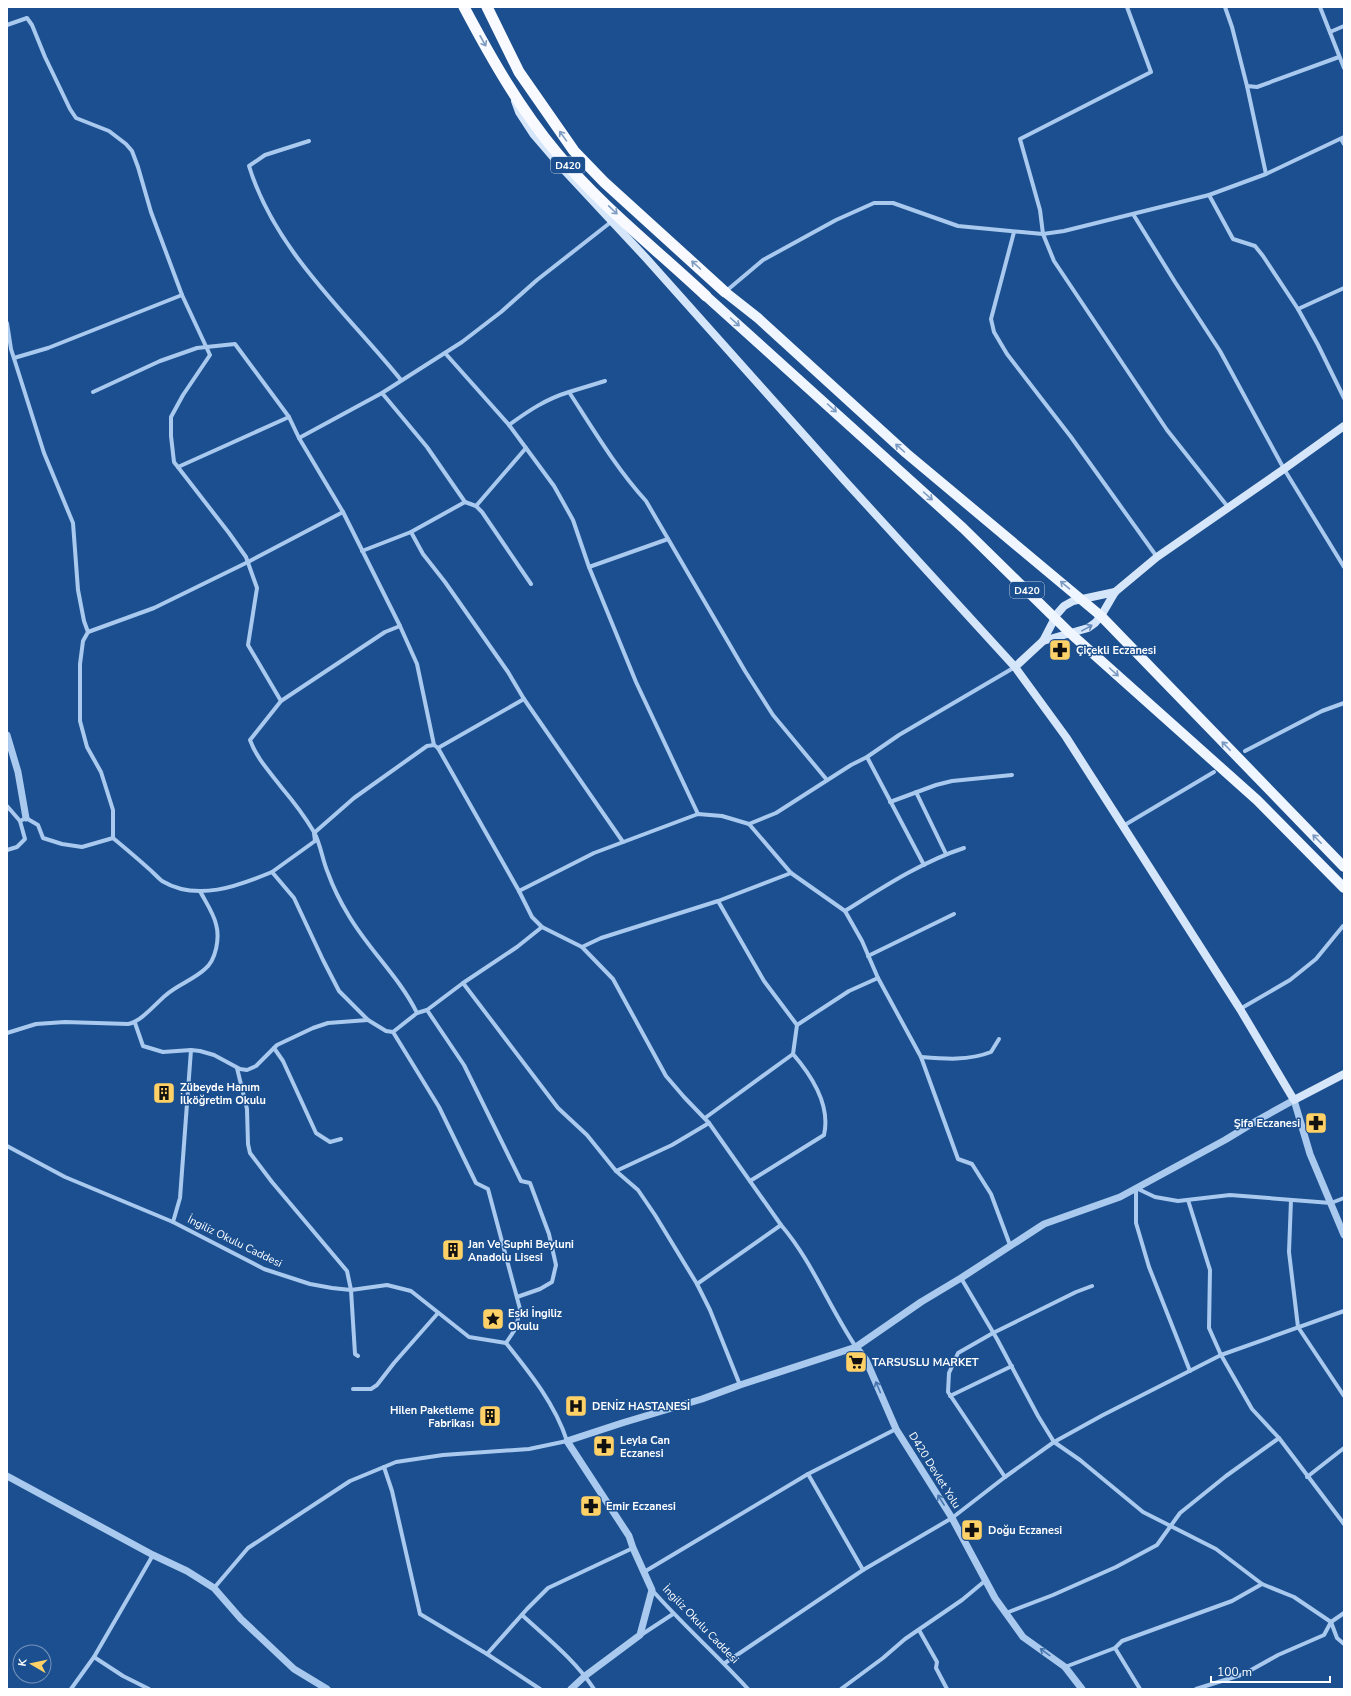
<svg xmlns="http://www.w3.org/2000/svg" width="1351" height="1696" font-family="'Nunito Sans',sans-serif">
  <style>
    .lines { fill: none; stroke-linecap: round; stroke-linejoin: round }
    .minor { stroke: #a9c9ee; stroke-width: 4 }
    .tertiary { stroke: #a9c9ee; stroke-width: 7 }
    .secondary { stroke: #d6e6fa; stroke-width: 8 }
    .primary { stroke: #f0f6ff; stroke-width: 10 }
    .trunk { stroke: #f8faff; stroke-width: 11 }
    .oneway { stroke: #7e9cc1 }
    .oneway2 { stroke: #7b9ac1 }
    .oneway3 { stroke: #668bba }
    .oneway4 { stroke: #4674ac }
    .labels { text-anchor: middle; stroke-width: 3; stroke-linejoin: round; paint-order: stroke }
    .shield { fill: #1b4f8f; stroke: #bbcadd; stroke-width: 1 }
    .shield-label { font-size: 10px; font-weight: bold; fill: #fff }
    .poi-label { font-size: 11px; font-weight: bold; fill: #fff; stroke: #1b4f8f; text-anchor: start }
    .street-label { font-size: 11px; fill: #fff; stroke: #1b4f8f }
  </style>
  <rect width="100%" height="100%" fill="#1b4f8f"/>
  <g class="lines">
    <!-- minor -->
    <g class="minor">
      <path d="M1127,7L1151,72L1020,139L1040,210L1043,234L1054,261L1167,430L1228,507"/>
      <path d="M1225,7L1232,27L1247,86L1257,87L1339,57"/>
      <path d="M1320,7L1344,68"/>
      <path d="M7,25L27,18L32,25L45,57L70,109L76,118L109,131L126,144L132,151L138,167L151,212L182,295L210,355L183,395L171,417V436L174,462L229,533L246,557L257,588L248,645L281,701"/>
      <path d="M1330,32L1344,26"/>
      <path d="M1247,86L1266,174"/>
      <path d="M1341,139L1344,144"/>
      <path d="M309,141L265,155L249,166C275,251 346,312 401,380"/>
      <path d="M1209,195L1233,239L1255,246L1263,256L1298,309L1318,345L1344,398"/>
      <path d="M1133,214L1175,282L1220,351L1284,469L1344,567"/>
      <path d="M1014,232L991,319L994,332L1007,354L1071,437L1157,557"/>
      <path d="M725,292L763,260L836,220L874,203H893L958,226L1043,234L1064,231L1209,195L1266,174L1344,137"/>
      <path d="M1298,309L1344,288"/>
      <path d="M7,323L11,349L44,453L73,523L78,590L84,621L88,632L83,641L80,664V721L87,747L101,772L113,810V838"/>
      <path d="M445,353L509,425L554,486L573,520L589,567L636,682L698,814"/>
      <path d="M14,358L48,348L182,295"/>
      <path d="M93,392L160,361L197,348L235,344L289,417L299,438L343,512L400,626L417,664L434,745L438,748L519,891L532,917L542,927L582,947L613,979L666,1076L684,1097L709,1123L781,1225C812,1261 829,1307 856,1347"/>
      <path d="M569,392L605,381"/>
      <path d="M382,393L427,447L465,502"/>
      <path d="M509,425C528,411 546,399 569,392C593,429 616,468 646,501L745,671L773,715L827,780"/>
      <path d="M299,438L382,393L462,342L501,312L537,280L611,222"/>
      <path d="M178,467L289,417"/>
      <path d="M476,506L526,448"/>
      <path d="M411,532L423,554L445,582L508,672L524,699L623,842"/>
      <path d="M362,551L411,532L465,502L476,506L482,512L531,584"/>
      <path d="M589,567L668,539"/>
      <path d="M400,626L385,632L281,701L250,740C257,759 270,772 282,788C293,801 305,817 314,832C321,845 322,859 328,873C333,887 341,903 349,916C369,950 400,978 417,1013"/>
      <path d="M88,632L154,608L248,562L343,512"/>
      <path d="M438,748L524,699"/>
      <path d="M1245,751L1322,711L1344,703"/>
      <path d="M867,757L924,865"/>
      <path d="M916,792L946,854"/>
      <path d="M890,802L936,785L952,781L1012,775"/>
      <path d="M7,806L20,821L26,818L38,825L43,838L62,844L82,847L113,838C125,848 137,858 148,868C153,872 157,877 162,881C197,902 238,886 272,872L294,898L323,960L339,991L368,1020L386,1031L393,1032L417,1013L427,1010L463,983L517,947L542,927"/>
      <path d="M749,824L791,873L845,911L862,941L878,978L921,1057L958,1159L972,1164L991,1194L1010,1245"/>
      <path d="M1123,826L1214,772"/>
      <path d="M7,850L17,847L25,839L20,821"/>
      <path d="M272,872L315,841L314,833L354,798L427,746L434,745"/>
      <path d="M519,891L594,853L698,814L722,816L749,824L776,813L851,765L867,757L899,735L1015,667"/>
      <path d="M718,901L764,981L797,1025"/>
      <path d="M845,911C882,888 921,862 964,848"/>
      <path d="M582,947L601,938L718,901L791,873"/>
      <path d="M868,956L954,914"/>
      <path d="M463,983L558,1108L587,1135L616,1171L638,1190L655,1215L697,1284L710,1310L740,1385"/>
      <path d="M1240,1009L1290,980L1316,959L1343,926"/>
      <path d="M427,1010L464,1065L521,1181L530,1183L549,1234L556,1265L552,1282L540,1289L517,1297"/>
      <path d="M135,1023L143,1046L163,1052L191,1050L200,1051L214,1055L240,1069L247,1070L256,1066L277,1045L313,1028L328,1023L368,1020"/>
      <path d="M393,1032L439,1107L476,1183L488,1189L520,1309L516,1328L506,1343"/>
      <path d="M7,1033L36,1024L65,1022L128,1024C141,1022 155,1004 166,995C177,985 193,980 205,969C216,960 220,938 216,924C213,912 205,901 200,891"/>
      <path d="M274,1048L283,1061L316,1133L330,1142L341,1139"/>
      <path d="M921,1057C945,1059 968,1061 991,1052L999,1039"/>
      <path d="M237,1068L247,1109L248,1144L250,1153L272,1182L347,1271L351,1290L355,1354L358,1356"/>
      <path d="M705,1118L793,1054"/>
      <path d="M7,1146L65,1177L173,1222L264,1269L310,1284L332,1288L351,1290L387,1285L411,1291L469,1337L506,1343C530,1373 555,1404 567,1441L529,1449L443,1455L396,1462L350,1481L248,1548L214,1588"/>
      <path d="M616,1171L672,1145L709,1123"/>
      <path d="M750,1181L824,1135C831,1105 812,1076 793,1054L797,1025L849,991L878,978"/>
      <path d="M1188,1200L1210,1270L1209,1328L1221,1355L1252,1409L1279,1438L1344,1524"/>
      <path d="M1291,1200L1289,1252L1298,1327L1344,1396"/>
      <path d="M173,1222L180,1198L191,1050"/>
      <path d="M961,1278L997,1339L1038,1416L1054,1442L1080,1460L1143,1512L1216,1549L1262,1584L1294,1597L1331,1622L1337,1638L1344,1644"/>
      <path d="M697,1284L781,1225"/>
      <path d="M1190,1371L1149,1267L1136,1223V1188L1155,1197L1178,1201L1230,1195L1331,1203L1344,1198"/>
      <path d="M353,1389H371L377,1385L394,1363L438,1313"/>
      <path d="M950,1396L1012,1366"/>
      <path d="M384,1467L392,1491L420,1614L487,1654L540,1689"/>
      <path d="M808,1474L863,1570"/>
      <path d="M1005,1477L948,1392L949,1373L958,1353L993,1333L1076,1292L1092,1286"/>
      <path d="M1307,1477L1344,1448"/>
      <path d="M644,1572L808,1474L896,1429"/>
      <path d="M652,1590C683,1625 717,1655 748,1689"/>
      <path d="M1006,1613L1053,1595L1116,1567L1157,1545L1180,1513L1226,1476L1279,1438"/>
      <path d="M522,1615C547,1638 575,1660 594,1689"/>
      <path d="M919,1630L937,1662L936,1668L947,1689"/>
      <path d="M641,1635L673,1614"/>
      <path d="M1115,1648L1140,1689"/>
      <path d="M487,1654L527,1609L548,1588L633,1548"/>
      <path d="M94,1657L123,1676L149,1689"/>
      <path d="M725,1663L863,1570L952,1518L1005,1477L1054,1442L1103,1415L1221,1355L1344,1311"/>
      <path d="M1065,1667L1115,1648L1122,1641L1232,1601L1262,1584"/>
      <path d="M71,1689L94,1657L153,1555"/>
      <path d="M841,1689L883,1658L905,1639L962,1600L986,1580"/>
      <path d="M1196,1689L1244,1674L1278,1655L1324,1635L1331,1622L1344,1613"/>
    </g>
    <!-- tertiary -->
    <g class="tertiary">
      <path d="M7,735L18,772L26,818"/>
      <path d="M856,1347L866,1360L896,1429L952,1518L995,1598L1023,1637L1065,1667L1082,1689"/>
      <path d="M7,1476L153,1555L187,1571L214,1588L241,1619L294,1669L327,1689"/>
      <path d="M571,1689L585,1676L640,1635L652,1590L633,1548L629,1536L567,1441L622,1423L702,1399L740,1385L856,1347L921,1302L961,1278L1044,1224L1120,1197L1225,1140L1258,1120L1294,1100L1310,1154L1344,1235"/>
    </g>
    <!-- secondary -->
    <g class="secondary">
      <path d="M515,101L519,112L534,135L565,171L646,258L845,481L1015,667L1066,737L1123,826L1240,1009L1294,1100L1344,1074"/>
      <path d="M1043,641L1088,628L1095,623L1101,616L1115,592L1157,557L1284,469L1344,426"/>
      <path d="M1015,667L1043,641L1057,614L1064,606L1073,601L1115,592"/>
    </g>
    <!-- primary -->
    <g class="primary">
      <path d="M725,292L758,318L906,453L1101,616L1344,867"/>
      <path d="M706,296L963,528L1070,633L1257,800L1344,888"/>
    </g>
    <!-- trunk -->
    <g class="trunk">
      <path d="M464,7C491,58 520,109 557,153C601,206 656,249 706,296"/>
      <path d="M487,7L519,72L574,151L604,182L725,292"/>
    </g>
  </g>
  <!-- one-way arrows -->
  <defs><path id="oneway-shaft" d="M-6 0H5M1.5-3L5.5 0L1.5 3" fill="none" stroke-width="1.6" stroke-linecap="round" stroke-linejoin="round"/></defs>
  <g class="oneway">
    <use href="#oneway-shaft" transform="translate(483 41) rotate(61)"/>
    <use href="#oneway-shaft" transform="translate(563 136) rotate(-126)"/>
    <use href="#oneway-shaft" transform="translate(613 210) rotate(44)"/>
    <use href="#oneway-shaft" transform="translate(696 265) rotate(-138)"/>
  </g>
  <g class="oneway2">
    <use href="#oneway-shaft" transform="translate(735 322) rotate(42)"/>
    <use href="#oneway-shaft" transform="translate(832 408) rotate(42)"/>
    <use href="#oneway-shaft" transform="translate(900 448) rotate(-138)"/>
    <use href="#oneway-shaft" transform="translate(928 496) rotate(42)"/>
    <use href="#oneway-shaft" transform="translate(1065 585) rotate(-140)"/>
    <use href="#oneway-shaft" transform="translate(1114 672) rotate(42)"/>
    <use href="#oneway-shaft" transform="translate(1226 746) rotate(-134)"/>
    <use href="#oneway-shaft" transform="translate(1317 839) rotate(-135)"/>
  </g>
  <use class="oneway3" href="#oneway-shaft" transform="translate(1087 628) rotate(-29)"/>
  <g class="oneway4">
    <use href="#oneway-shaft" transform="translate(878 1387) rotate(-113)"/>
    <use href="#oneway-shaft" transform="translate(941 1500) rotate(-122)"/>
    <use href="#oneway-shaft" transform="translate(1045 1652) rotate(-144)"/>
  </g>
  <!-- icons -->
  <defs>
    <g id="pharmacy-square" transform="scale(1.15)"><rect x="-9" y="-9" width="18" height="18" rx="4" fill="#ffd166" stroke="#1b4f8f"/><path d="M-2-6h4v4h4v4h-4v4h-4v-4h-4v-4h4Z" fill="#111"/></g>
    <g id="building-square" transform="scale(1.15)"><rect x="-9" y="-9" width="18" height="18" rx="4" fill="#ffd166" stroke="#1b4f8f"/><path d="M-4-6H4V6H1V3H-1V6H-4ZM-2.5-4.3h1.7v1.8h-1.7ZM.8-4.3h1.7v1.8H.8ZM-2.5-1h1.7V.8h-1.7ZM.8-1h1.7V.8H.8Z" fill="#111"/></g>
    <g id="sight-square" transform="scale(1.15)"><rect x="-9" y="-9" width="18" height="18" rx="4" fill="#ffd166" stroke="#1b4f8f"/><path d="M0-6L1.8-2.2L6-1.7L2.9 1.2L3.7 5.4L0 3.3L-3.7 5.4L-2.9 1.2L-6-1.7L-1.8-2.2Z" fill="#111"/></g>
    <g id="supermarket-square" transform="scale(1.15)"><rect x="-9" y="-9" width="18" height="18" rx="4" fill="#ffd166" stroke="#1b4f8f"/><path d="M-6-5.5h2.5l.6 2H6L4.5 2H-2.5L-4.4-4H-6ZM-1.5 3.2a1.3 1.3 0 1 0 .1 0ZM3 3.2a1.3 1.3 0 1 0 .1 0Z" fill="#111"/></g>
    <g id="hospital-square" transform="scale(1.15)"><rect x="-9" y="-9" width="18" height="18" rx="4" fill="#ffd166" stroke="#1b4f8f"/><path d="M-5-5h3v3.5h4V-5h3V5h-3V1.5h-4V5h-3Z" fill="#111"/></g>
  </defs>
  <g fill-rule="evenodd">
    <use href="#pharmacy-square" x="1060" y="650"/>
    <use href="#building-square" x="164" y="1093"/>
    <use href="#pharmacy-square" x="1316" y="1123"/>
    <use href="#building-square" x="453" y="1250"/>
    <use href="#sight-square" x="493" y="1319"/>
    <use href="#supermarket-square" x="856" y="1362"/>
    <use href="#hospital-square" x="576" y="1406"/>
    <use href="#building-square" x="490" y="1416"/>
    <use href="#pharmacy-square" x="604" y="1446"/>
    <use href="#pharmacy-square" x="591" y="1506"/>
    <use href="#pharmacy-square" x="972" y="1530"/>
  </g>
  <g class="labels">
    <!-- shield labels -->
    <g class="shield">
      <rect x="551" y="157" width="34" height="16" rx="3"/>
      <rect x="1010" y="582" width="34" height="16" rx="3"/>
    </g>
    <g class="shield-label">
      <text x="568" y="169">D420</text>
      <text x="1027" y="594">D420</text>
    </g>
    <!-- poi labels -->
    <g class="poi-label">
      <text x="1076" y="654">Çiçekli Eczanesi</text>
      <text x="180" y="1091">Zübeyde Hanım<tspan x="180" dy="13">İlköğretim Okulu</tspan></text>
      <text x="1300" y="1127" text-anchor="end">Şifa Eczanesi</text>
      <text x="468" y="1248">Jan Ve Suphi Beyluni<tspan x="468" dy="13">Anadolu Lisesi</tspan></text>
      <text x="508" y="1317">Eski İngiliz<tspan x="508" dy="13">Okulu</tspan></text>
      <text x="872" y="1366">TARSUSLU MARKET</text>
      <text x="592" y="1410">DENİZ HASTANESİ</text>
      <text x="474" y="1414" text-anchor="end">Hilen Paketleme<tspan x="474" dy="13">Fabrikası</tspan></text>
      <text x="620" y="1444">Leyla Can<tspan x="620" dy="13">Eczanesi</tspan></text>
      <text x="606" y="1510">Emir Eczanesi</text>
      <text x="988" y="1534">Doğu Eczanesi</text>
    </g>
    <!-- street labels -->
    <g class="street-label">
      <text transform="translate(235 1241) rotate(26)" y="4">İngiliz Okulu Caddesi</text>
      <text transform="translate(935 1470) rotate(58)" y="4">D420 Devlet Yolu</text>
      <text transform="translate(701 1624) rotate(46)" y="4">İngiliz Okulu Caddesi</text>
    </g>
  </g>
  <!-- border -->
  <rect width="1351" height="1696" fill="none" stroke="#ffffff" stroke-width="16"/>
  <!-- north arrow -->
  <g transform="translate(32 1664) rotate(279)"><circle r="19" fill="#1b4f8f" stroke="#7695bc"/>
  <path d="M0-3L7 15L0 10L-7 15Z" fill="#ffd166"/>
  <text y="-6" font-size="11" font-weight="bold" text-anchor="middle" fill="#ffffff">K</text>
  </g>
  <!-- scale -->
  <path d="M1211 1676v6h119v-6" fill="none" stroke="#ffffff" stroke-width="2"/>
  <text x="1217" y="1676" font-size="12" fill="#ffffff" stroke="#1b4f8f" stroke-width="3" paint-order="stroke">100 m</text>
</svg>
